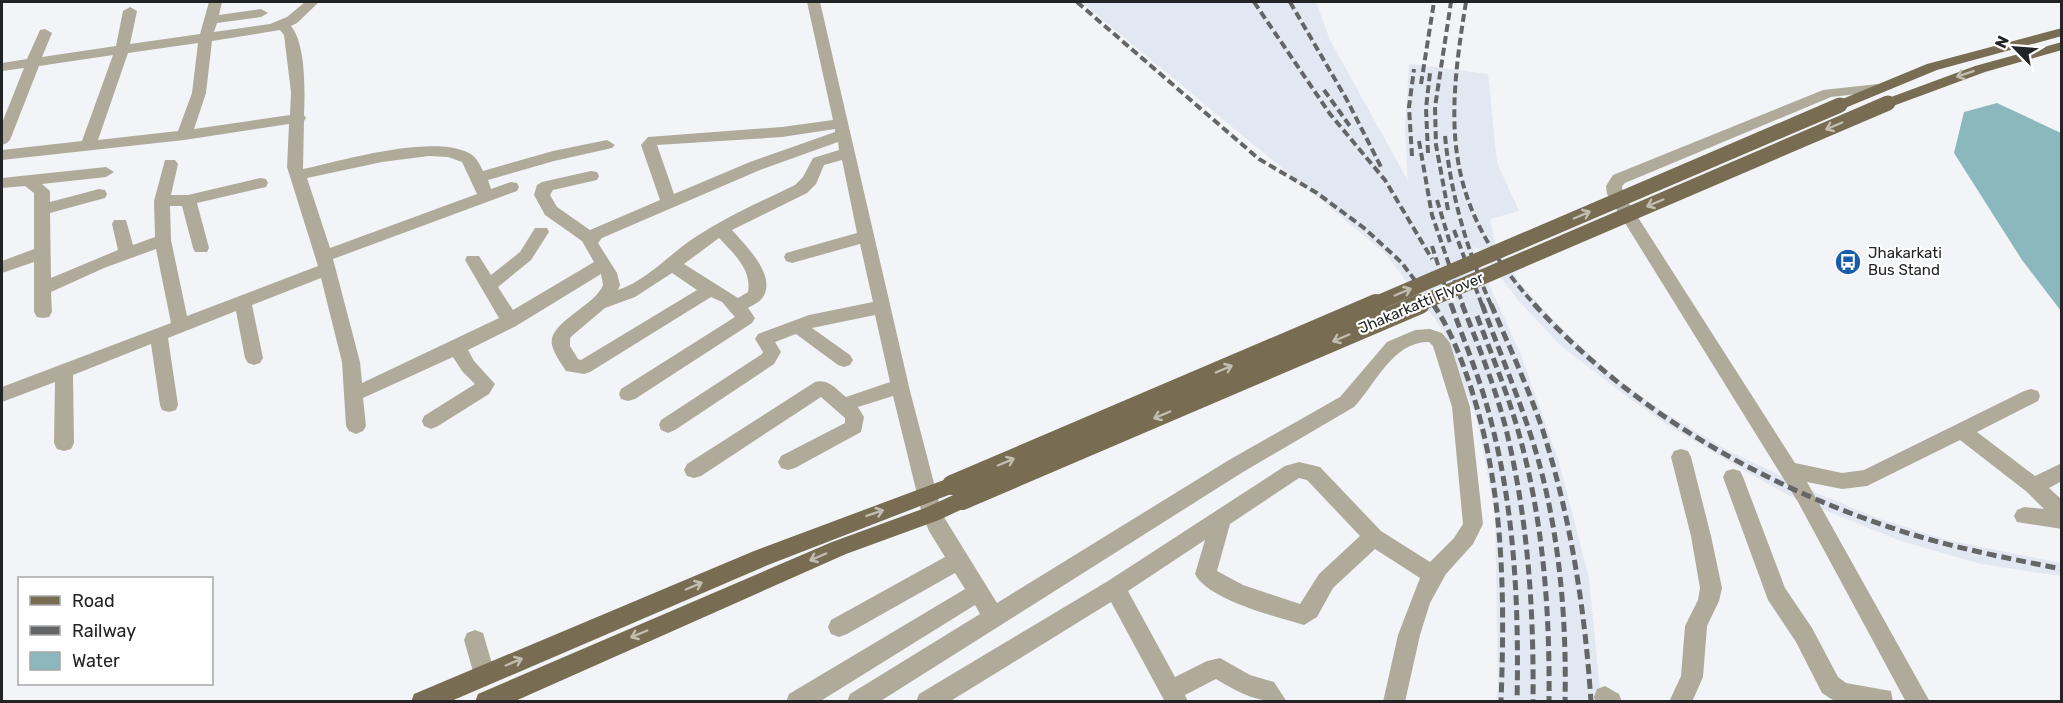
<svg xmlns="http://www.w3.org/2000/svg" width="2063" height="703" font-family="Rubik,sans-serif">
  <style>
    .built { fill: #e1e8f1 }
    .water { fill: #8bb8bd }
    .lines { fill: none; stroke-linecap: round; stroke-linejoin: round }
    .minor { fill: #b0aa9b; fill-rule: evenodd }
    .major { fill: #786d52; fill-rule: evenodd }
    .rail-far1 { stroke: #646567; stroke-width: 4; stroke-dasharray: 8 4; stroke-linecap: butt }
    .rail { stroke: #646567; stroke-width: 5; stroke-dasharray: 10 5; stroke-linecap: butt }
    .major-bridge-far1 { stroke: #786d52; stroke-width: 15 }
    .major-bridge { stroke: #786d52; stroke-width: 20 }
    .oneway { stroke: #c2bdb1 }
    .labels { text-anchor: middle; stroke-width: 4.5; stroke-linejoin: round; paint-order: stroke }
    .poi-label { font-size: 15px; fill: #222324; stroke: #fff; text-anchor: start }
    .street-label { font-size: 15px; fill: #222324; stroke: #fff }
  </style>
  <rect width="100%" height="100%" fill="#f2f4f7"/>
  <!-- built -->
  <path class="built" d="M1081,2H1316L1330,40L1408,181L1405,130L1409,64L1488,74L1497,163L1519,211L1490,219L1495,243L1519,282L1554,321L1610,373L1662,411L1727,450L1821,495L1880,519L1947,540L2061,563V576L1981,564L1901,541L1790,496L1752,475L1666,424L1630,399L1560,345L1518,300L1479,249L1472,247L1521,355L1559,462L1589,578L1601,701H1496L1498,687L1495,512L1477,420L1443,330L1385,253Z"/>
  <!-- water -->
  <path class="water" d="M1997,103L2061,133V311L2022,260L1954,153L1964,112Z"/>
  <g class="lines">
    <!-- minor -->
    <g class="minor">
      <path d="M209,2H222L219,15L261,9L268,13L261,17L217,23L214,32L270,24L287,17L305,2H319L297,23L291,26C306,44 305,91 304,115L306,118L304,121L303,169C344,160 432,134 469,153C476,156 480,165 483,171L553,151L607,140L615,145L612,148L554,161L488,180L491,189L511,182L517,183L519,187L517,191L333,259L360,362L362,383L499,318L465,260L467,256H479L491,275L520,252L535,228H547L549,232L531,260L498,287L513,310L594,262L582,241L545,215L534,195L537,185L542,182L591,171L597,172L599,176L597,180L553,190L550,195L557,207L590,230L660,200L641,145L648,137L782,127L833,120L807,2H820L910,391L942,514L997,603L1229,460L1340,397L1387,342L1415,330L1430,329L1442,333L1450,343L1470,407L1483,524L1473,544L1446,574L1430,603L1420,635L1405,702H1383L1398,635L1420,578L1375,549L1333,588L1317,617L1304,625C1277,617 1208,600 1195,574L1205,540L1128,591L1175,677L1207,661L1220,658L1250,675L1274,682L1287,702C1256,702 1243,695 1216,679L1185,695L1188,702H1165L1111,602L949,702H916L919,694L1108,581L1285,466L1299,462L1320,467L1381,531L1430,562L1454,538L1463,524L1452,407L1433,346L1429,342C1393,341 1375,385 1354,407L1243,472L879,702H847L850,694L980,614L975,605L819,702H786L789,694L965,589L955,573L847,634L839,637L831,634L828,627L831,620L945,557L929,531L922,514L893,396L858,407L864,417L861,432L795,468L788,470L781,468L778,462L781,456L845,423V418L821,397L701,476L694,478L687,476L684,470L687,464L815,382C828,378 836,389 846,397L890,382L875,315L812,328L850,355L853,360L850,365L844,367L838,365L796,334L775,342L781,352L774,364L675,430L668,433L661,430L659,425L661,420L762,354L763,352L755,339L758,334L809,315L873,302L860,244L792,263L786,261L784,257L786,253L857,233L842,160L824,165L816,184L807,193L732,230C745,245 777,275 763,297C760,302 753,305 748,308L755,318L752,323L635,399L628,401L621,399L619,394L621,389L735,317L722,302L711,297L590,372L584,374L566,371C561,363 554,354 552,345C547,323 595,306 603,285L601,274L516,326L468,350L474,361L495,384L489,394L438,426L431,429L424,426L422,421L424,416L475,384L462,371L453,357L363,398L366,426L363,431L356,434L349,431L346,426L342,362L321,278L252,305L263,358L260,363L254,365L248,363L245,358L236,311L168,338L178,405L176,410L169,412L162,410L160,405L151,344L73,375L74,443L71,449L64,451L57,449L54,443L55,382L2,402V387L171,323L156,249L104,268L51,292L52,312L49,317L43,318L37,317L34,312V262L2,273V261L34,249V193L25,186L2,188V178L106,167L114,172L106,177L42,184L50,191V202L99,189L105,190L107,194L105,198L50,213L51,278L118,250L112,224L114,220H126L133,245L155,237L154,201L165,160H175L178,164L171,195H188L260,178L266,179L268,183L266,187L197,203L209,248L207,252H195L193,248L182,206H170L171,240L187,316L318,266L287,167L289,124L184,140L2,160V150L82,141L113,55L39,66L10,140L7,143L2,145V123L24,68L2,71V63L27,59L40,30L45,29L52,33L42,57L116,46L123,11L130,7L137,11L130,44L200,34ZM280,30L284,35L291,92L290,115L194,129L206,93L212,41ZM198,43L192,93L178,131L98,140L128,53ZM835,129V132L750,162L674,194L657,145L782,137ZM838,142L839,150L813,158L803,177L795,185C762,201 728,216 697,236C670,253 648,280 618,290L620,285L617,273L598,243L602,238L760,170ZM429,156L448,157L462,162L477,194L330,248L307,178L382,162ZM719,238C733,253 752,269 748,292L738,298L684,264ZM672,273L697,290L581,360L578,359L570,346V338L573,335L605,308L635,297ZM1299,478L1307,480L1360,536L1319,574L1300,604L1243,585L1217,571L1230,524Z"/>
      <path d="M1878,84L1883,85L1885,88L1883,91L1831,97L1625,183L1622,186L1623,194L1795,463L1842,473L1864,470L2024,391L2031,389L2038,391L2040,396L2038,401L1977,432L2035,476L2062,463V481L2049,488L2062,500V529L2017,522L2014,516L2017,510L2024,507L2044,509L2027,492L1960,440L1867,486L1842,489L1807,482L1930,702H1906L1798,502L1607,194L1606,186L1613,175L1823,90Z"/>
      <path d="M1681,449L1688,451L1691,457L1711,536L1722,588L1719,601L1707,626L1703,677L1692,702H1669L1681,676L1685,626L1698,600L1700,588L1691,536L1671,457L1674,451Z"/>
      <path d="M1733,469L1740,471L1743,477L1785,588L1812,628L1838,677L1846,683L1891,691L1893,702H1836L1822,693L1796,642L1768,600L1723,477L1726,471Z"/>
      <path d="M475,630L483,633L495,674L492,682L484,685L476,682L464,640L467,633Z"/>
      <path d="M1605,686L1619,694L1622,702H1596L1594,697L1597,689Z"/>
    </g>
    <!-- major -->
    <g class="major">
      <path d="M2062,28V36L1937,70L1845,108H1835L1833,105L1835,102L1927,64Z"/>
      <path d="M2062,42V50L1985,72L1893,106L1888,108L1881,103L1883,100L1975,66Z"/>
      <path d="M952,477L959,479L962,485L959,491L768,565L449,702H411L414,694L754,551Z"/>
      <path d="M962,491L969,494L972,500L969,506L939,520L846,554L513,702H475L478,694L832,542L925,508Z"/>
    </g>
    <!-- rail-far1 -->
    <g class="rail-far1">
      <path d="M1077,2L1259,159L1317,193L1364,228L1401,262L1434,305"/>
      <path d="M1254,2L1330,114L1385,180L1432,259"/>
      <path d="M1290,2L1347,100L1381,167"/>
      <path d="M1466,2C1445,129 1444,205 1535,305"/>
      <path d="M1421,84L1434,2"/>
      <path d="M1324,90L1352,129"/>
      <path d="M1445,136C1451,196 1467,250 1491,305"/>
      <path d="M1419,141L1432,215L1463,305"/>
      <path d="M1428,153L1426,108L1430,73"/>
      <path d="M1412,156L1409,107L1414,69"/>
      <path d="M1437,200L1450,243"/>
      <path d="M1448,210L1436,145L1435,107L1451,2"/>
      <path d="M1454,230L1482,305"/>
      <path d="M1432,246L1451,305"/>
    </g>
    <!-- rail -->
    <g class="rail">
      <path d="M1433,304C1449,327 1460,355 1469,382C1504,485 1505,594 1501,702"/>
      <path d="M1451,304C1465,344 1482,383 1492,425C1515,515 1519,609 1517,702"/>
      <path d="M1462,304C1478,345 1495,386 1506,429C1528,519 1534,610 1533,702"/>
      <path d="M1482,304C1497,345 1514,386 1528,427C1558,514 1567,611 1565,702"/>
      <path d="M1491,304C1509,346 1528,387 1543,431C1571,519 1585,610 1591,702"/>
      <path d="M1534,304C1637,417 1778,495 1924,538C1970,551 2016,560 2062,569"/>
      <path d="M1477,316C1491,353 1506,389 1517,427C1543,516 1550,609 1549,702"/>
    </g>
    <!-- major-bridge-far1 -->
    <g class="major-bridge-far1">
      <path d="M1373,305L1840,105"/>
      <path d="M1417,305L1888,103"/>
    </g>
    <!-- major-bridge -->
    <g class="major-bridge">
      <path d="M952,485L1376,304"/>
      <path d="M962,500L1420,304"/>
    </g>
  </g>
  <!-- one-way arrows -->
  <defs><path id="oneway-shaft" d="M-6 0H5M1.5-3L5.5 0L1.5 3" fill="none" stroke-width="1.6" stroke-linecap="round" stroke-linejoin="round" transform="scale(1.5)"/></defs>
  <g class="oneway">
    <use href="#oneway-shaft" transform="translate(1965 74) rotate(161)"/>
    <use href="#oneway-shaft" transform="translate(1834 126) rotate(157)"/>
    <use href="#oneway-shaft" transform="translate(1655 203) rotate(157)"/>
    <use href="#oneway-shaft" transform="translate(1582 215) rotate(-23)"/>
    <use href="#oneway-shaft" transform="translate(1403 292) rotate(-23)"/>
    <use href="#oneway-shaft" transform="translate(1341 338) rotate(157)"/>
    <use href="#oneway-shaft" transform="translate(1224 369) rotate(-23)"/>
    <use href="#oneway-shaft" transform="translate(1162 415) rotate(157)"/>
    <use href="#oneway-shaft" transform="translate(1006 462) rotate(-23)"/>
    <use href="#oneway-shaft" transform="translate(875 513) rotate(-19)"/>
    <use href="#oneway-shaft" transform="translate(818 557) rotate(157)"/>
    <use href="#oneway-shaft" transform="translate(694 586) rotate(-23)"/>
    <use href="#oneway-shaft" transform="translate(639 634) rotate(157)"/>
    <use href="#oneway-shaft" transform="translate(514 662) rotate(-23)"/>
  </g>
  <!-- icons -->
  <defs>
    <g id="bus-disc" transform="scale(1.35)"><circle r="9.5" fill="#165cab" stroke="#fff"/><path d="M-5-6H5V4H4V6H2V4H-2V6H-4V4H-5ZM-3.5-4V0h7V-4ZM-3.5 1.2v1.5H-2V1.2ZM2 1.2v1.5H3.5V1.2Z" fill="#fff"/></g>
  </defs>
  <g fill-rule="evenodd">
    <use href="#bus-disc" x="1848" y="262"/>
  </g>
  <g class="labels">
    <!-- poi labels -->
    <g class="poi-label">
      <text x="1868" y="258">Jhakarkati<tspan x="1868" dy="17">Bus Stand</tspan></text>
    </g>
    <!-- street labels -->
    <g class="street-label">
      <text transform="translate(1421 303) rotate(-23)" y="5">Jhakarkatti Flyover</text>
    </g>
  </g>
  <!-- border -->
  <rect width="2063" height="703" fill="none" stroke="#222324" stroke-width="6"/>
  <!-- legend -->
  <rect x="18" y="577" width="195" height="108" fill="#ffffff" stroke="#a7a7a7" stroke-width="1.5"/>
  <rect x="30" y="596" width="30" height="9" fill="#786d52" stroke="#a7a7a7" stroke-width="1.5"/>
  <text x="72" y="607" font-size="18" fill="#222324">Road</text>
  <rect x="30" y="626" width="30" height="9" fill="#646567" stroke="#a7a7a7" stroke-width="1.5"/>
  <text x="72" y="637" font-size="18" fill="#222324">Railway</text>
  <rect x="30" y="652" width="30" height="18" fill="#8bb8bd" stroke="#a7a7a7" stroke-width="1.5"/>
  <text x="72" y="667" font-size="18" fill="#222324">Water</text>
  <!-- north arrow -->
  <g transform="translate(2015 48) rotate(295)" stroke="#ffffff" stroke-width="4.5" paint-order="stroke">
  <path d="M0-4.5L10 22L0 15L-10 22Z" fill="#222324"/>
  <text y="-9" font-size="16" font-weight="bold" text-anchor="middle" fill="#222324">N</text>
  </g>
</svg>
